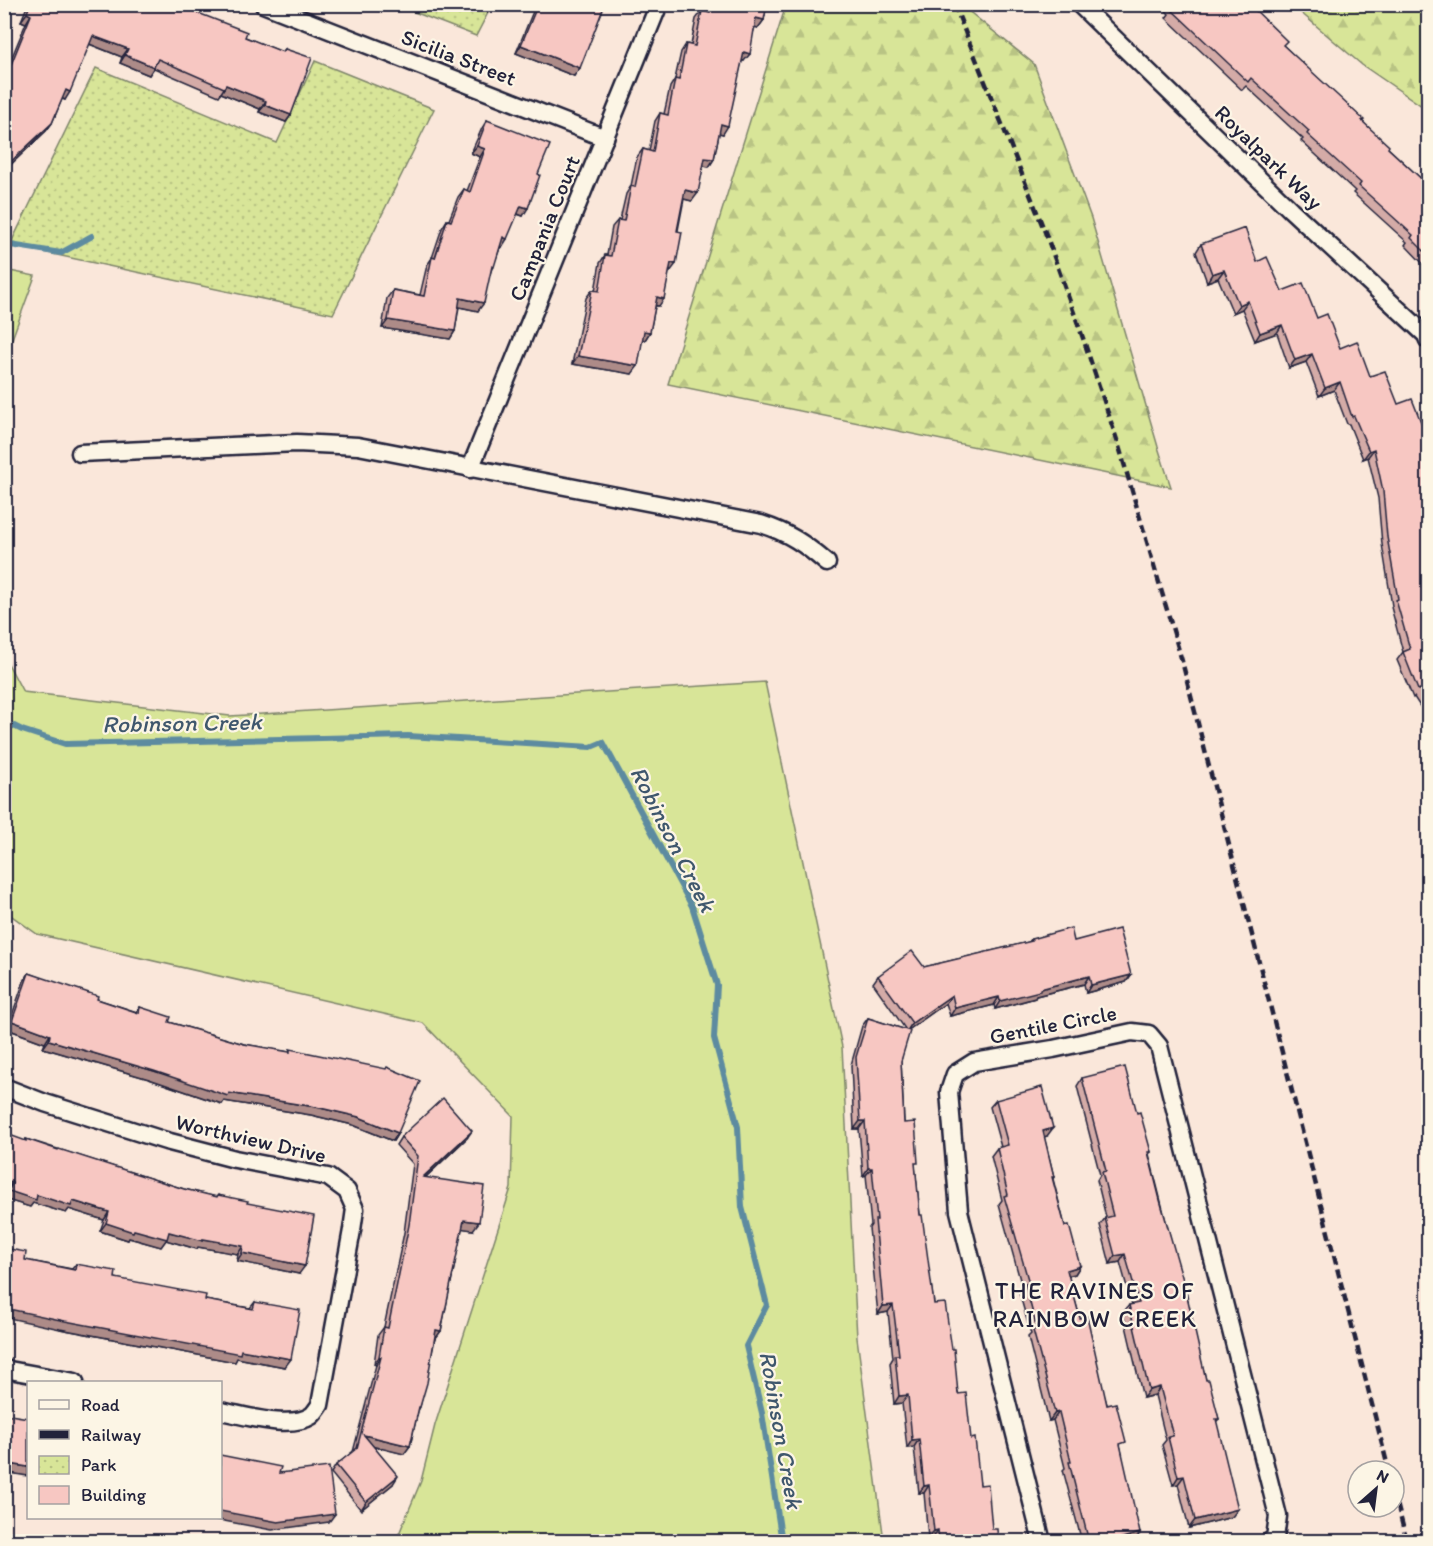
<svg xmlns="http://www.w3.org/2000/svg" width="1433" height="1546" font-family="Itim,sans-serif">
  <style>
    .grass { fill: #d8e598; stroke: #7d846a; stroke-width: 1.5 }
    .forest { fill: url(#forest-firs); stroke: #7d846a; stroke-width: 1.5 }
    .park { fill: url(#park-dots); stroke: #7d846a; stroke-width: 1.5 }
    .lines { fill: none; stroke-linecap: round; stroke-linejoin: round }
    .stream { stroke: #5d8ba0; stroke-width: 6 }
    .minor-casing { stroke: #22223b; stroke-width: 21 }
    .minor { stroke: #fcf5e5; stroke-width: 16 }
    .rail { stroke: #22223b; stroke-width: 4.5; stroke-dasharray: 9 4.5; stroke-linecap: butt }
    .wall { fill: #d4aba7; stroke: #22223b; stroke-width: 1.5 }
    .shaded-wall { fill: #ad8b88; stroke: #22223b; stroke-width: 1.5 }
    .building { fill: #f7c7c2; stroke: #22223b; stroke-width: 1.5 }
    .labels { text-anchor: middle; stroke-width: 4.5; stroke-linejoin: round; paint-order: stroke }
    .street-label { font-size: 22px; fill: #22223b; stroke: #fcf5e5 }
    .water-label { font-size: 24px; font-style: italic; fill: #3f576d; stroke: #fcf5e5 }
    .neighbourhood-label { font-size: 24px; letter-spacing: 1.5px; fill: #22223b; stroke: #fcf5e5 }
  </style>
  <defs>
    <pattern id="forest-firs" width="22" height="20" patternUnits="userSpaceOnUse" patternTransform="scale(1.5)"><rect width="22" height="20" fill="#d8e598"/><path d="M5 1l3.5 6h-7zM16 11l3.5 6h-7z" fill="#b9c484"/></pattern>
    <pattern id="park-dots" width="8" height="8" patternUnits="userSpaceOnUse" patternTransform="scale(1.5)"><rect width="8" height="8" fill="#d8e598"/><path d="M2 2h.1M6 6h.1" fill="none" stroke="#b9c484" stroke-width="1.8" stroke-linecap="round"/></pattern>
  </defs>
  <rect width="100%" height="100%" fill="#fae7da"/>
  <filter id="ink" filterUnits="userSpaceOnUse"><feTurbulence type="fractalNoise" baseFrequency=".0167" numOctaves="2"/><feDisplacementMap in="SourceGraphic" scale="12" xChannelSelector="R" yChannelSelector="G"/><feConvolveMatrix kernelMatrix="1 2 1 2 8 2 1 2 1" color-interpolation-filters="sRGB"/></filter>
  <g filter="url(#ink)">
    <!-- grass -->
    <g class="grass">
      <path d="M5,270L35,276L5,358L4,270Z"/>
      <path d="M4,656L23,692L230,716L765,682L842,1047L857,1338L884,1541H396L421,1481L435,1425L511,1188L513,1116L423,1023L37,934L5,911Z"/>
    </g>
    <!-- forest -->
    <g class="forest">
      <path d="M786,5H961L1034,64L1091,218L1158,447L1171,487L668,384Z"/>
      <path d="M1292,5H1428V110L1362,65Z"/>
    </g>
    <!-- park -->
    <g class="park">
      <path d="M396,5H492L476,36Z"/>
      <path d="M315,61L434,109L333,314L10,245L96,68L277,143Z"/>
    </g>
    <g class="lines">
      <!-- stream -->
      <g class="stream">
        <path d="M4,244L61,253L92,236"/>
        <path d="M4,721L22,730L65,744L408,736L591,747L603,742L692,906L717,985L714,1038L738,1127L742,1207L767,1305L746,1346L762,1413L782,1542"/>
      </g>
      <!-- minor casing -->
      <g class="minor-casing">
        <g id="minor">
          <path d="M263,4L605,138"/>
          <path d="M1079,4L1291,210L1426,335L1428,340"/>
          <path d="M80,453L297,443L358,446L761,524C789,533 805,544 827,563"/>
          <path d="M470,469L659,4"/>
          <path d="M4,1087L45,1103L166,1141L235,1159L328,1177L347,1191L355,1209L352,1230L320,1405C317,1409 314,1414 311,1416C289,1430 244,1415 220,1411"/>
          <path d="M4,1369L75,1382"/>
          <path d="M1042,1542L959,1211L949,1092L955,1074L974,1062L1053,1049L1132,1032L1149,1034L1159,1046L1278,1516L1275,1538L1269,1542"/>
        </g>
      </g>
      <!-- minor -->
      <use href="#minor" class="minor"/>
      <!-- rail -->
      <g class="rail">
        <path d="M954,4L1047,237L1084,341L1118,443L1182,661L1389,1471"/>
        <path d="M1394,1492L1407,1542"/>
      </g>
    </g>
    <!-- wall -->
    <g class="wall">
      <path d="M28,4H175L245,37L282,52L285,49L291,115L286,122L259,112L260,109L221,93L219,96L154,68L149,75L120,63L122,57L89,44L65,100L62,99L52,123L46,131L4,171V76L26,23L21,21Z"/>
      <path d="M536,4H605L574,76L516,53Z"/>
      <path d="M708,4H767L764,20L758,28L755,27L744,61H742L723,134L719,133L714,159L709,167L703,166L692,201L684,199L670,272H669L659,306H655L650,332L645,340L643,339L632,374L572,364L586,298L592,290L595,291L600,263L605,255H607L612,227L618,220H620L626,194L631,186L637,157L643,149L649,151L655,121L660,113L664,114L670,87L675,79L681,52L686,44L691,45L696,19L702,11L706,12Z"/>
      <path d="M1160,4H1249L1284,46L1363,122L1388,148L1428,185V269L1405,245L1407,242L1353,193L1355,191L1301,141L1303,139L1246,86L1242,90L1166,18L1169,14Z"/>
      <path d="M487,120L538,174L523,216L517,214L502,247L501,246L491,271L478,311L459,307L455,331L450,339L382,328L387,298L393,290L420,295L427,265L432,258L442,228L447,220H449L458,197L464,189L467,191L480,157L471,153L482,128Z"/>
      <path d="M1201,244L1257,262L1282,291L1317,318L1340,348L1370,376L1398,404L1428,440V719L1414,697L1413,698L1397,660L1403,652L1391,607L1392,606L1382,544L1378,498L1368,457L1363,459L1349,424H1347L1334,390L1319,396L1306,362L1289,368L1277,333L1255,341L1242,309L1233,313L1218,278L1207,282L1196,252Z"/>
      <path d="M1031,939L1074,941L1131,975L1126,982L1086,993L1084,984L1036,996L1035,998L995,1009L994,1005L950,1016L946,1003L907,1031L901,1061L904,1123L915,1166L920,1215L934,1304L971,1439L980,1485L992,1529L998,1542H933V1538H928L924,1493H919L914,1447L907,1448L902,1403L894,1404L890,1363L893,1358L888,1312L878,1314L869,1228L871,1225L866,1175L863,1176L859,1129H854L851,1065L862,1026L868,1018L906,1030L873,983L878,976L924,967L1029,942Z"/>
      <path d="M29,973L97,999L137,1012L140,1007L169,1022L244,1044L288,1052L290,1049L398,1133L393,1141L353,1125L311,1115L224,1101L222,1104L149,1079L43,1048L45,1043L7,1029L24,981Z"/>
      <path d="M1082,1078L1137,1113L1151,1152L1149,1154L1206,1380L1219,1419L1216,1422L1232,1517L1189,1528L1178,1484L1173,1485L1162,1445L1166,1440L1155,1395L1143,1398L1123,1313L1129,1305H1132L1120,1262L1110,1264L1100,1225L1106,1217L1097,1180L1100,1175L1077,1086Z"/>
      <path d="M996,1100L1047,1136L1044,1137L1054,1177L1053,1179L1065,1226L1080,1266L1075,1274L1068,1276L1080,1318L1121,1449L1135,1541L1082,1542L1063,1470L1065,1468L1053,1420L1049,1421L1028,1337L1031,1334L1019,1292L1022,1287L999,1204L1002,1200L991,1156L997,1148L1001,1147L990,1107Z"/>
      <path d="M401,1137L467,1138L425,1178L473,1230L462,1228L441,1331L435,1339L420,1407L418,1411L410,1446L404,1454L374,1446L393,1484L361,1510L331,1473L336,1465L353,1452L376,1365L374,1364L378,1335L384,1327L404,1233L413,1164L396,1145Z"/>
      <path d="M26,1139L184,1189L216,1197L218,1195L247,1203L299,1274L237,1261L238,1254L198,1247L197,1249L166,1240L161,1247L129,1238L128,1240L100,1231L104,1220L69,1209L66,1213L33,1203L30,1207L4,1199L6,1191Z"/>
      <path d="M25,1260L72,1269L76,1264L115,1278L205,1300L250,1308L255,1302L285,1367L237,1358L235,1362L60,1329Z"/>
    </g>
    <!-- shaded-wall -->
    <g class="shaded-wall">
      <path d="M27,13L31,15L26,23L21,21Z"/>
      <path d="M756,18L764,20L758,28L751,26Z"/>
      <path d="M93,36L128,49L122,57L87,43Z"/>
      <path d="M521,45L580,68L574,76L516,53Z"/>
      <path d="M744,52L750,54L744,61L738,60Z"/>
      <path d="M125,55L154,67L149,75L120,63Z"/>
      <path d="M226,85L266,101L260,109L221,93Z"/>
      <path d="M66,90L70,92L65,100L61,98Z"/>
      <path d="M265,105L291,115L286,122L259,112Z"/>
      <path d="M52,123L46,131L4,171V168Z"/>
      <path d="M721,124L728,126L723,134L715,132Z"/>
      <path d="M477,146L485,149L480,157L471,153Z"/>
      <path d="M705,158L714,159L709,167L699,165Z"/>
      <path d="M685,190L698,193L692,201L680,198Z"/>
      <path d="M521,206L528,208L523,216L515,213Z"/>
      <path d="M503,237L507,239L502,247L498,245Z"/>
      <path d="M671,263L676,264L670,272L665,271Z"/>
      <path d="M1224,270L1218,278L1207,282L1212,274Z"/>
      <path d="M657,297L664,299L659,306L651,305Z"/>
      <path d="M460,298L484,303L478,311L455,306Z"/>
      <path d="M1248,301L1242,309L1233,313L1239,305Z"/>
      <path d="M388,320L455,331L450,339L382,328Z"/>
      <path d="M1282,325L1277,333L1255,341L1260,333Z"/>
      <path d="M644,331L650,332L645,340L639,339Z"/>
      <path d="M1312,354L1306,362L1289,368L1295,360Z"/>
      <path d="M578,356L638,366L632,374L572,364Z"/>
      <path d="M1340,382L1334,390L1319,396L1325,388Z"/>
      <path d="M1374,449L1368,457L1363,459L1369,451Z"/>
      <path d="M1131,975L1126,982L1086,993L1091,985Z"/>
      <path d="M1089,976L1084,984L1036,996L1035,998L995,1009L1000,1001L1040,989Z"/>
      <path d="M952,995L946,1003L907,1031L912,1023Z"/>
      <path d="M999,997L994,1005L950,1016L955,1008Z"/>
      <path d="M12,1021L50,1035L45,1043L7,1029Z"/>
      <path d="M49,1040L229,1093L316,1107L359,1117L398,1133L393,1141L353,1125L311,1115L224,1101L222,1104L149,1079L43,1048Z"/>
      <path d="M860,1121H865L859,1129H854Z"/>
      <path d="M1053,1128L1047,1136L1037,1139L1043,1131Z"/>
      <path d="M472,1131L467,1138L417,1185L423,1177Z"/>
      <path d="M868,1168H872L866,1175L863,1176Z"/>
      <path d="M4,1180L12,1183L6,1191L4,1190Z"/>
      <path d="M9,1191L73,1201L109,1212L104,1220L69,1209L66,1213L33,1203L30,1207L4,1199V1197Z"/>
      <path d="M464,1220L479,1222L473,1230L458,1228Z"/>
      <path d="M106,1223L134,1230L169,1232L243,1246L238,1254L198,1247L197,1249L166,1240L161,1247L129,1238L128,1240L100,1231Z"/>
      <path d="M242,1253L305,1266L299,1274L237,1261Z"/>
      <path d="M1125,1254L1120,1262L1110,1264L1115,1256Z"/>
      <path d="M1080,1266L1075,1274L1061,1277L1067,1270Z"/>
      <path d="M893,1305L888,1312L878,1314L883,1306Z"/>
      <path d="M4,1308L241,1350L291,1359L285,1367L237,1358L235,1362L60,1329L4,1317Z"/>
      <path d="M436,1330L441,1331L435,1339L431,1338Z"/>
      <path d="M379,1357H381L376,1365L374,1364Z"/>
      <path d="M1160,1387L1155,1395L1143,1398L1149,1390Z"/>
      <path d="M908,1395L902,1403L894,1404L899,1396Z"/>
      <path d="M1059,1412L1053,1420L1049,1421L1055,1413Z"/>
      <path d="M364,1435L410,1446L404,1454L359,1443Z"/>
      <path d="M919,1439L914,1447L907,1448L912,1440Z"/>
      <path d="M4,1463L28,1467V1476L4,1472Z"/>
      <path d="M398,1476L393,1484L361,1510L366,1502Z"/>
      <path d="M1184,1476L1178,1484L1173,1485L1178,1477Z"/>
      <path d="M929,1485L924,1493H919L924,1486Z"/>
      <path d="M1238,1509L1232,1517L1189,1528L1195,1520Z"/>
      <path d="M220,1511L335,1514L329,1522L272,1530L208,1518H220Z"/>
      <path d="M938,1530L933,1538H928L934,1531Z"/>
      <path d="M1140,1533L1135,1541L1133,1542H1108Z"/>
    </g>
    <!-- building -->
    <g class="building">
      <path d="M30,4H175L247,32L245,37L283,52L285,49L312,58L291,115L265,105L266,101L226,85L224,88L158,59L154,67L125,55L128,49L93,36L70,92L66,90L52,123L4,168V82L31,15L27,13Z"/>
      <path d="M538,4H605L580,68L521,45Z"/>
      <path d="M712,4H767L764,20L756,18L750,54L744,52L728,126L721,124L714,159L705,158L698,193L685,190L677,231L682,232L676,264L671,263L664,299L657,297L650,332L644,331L638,366L578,356L592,290L599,291L605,255L611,256L618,220L624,221L631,186L635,187L643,149L653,152L660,113L668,115L675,79L679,80L686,44L695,46L702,11L710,13Z"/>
      <path d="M1173,4H1249L1287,41L1283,45L1364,120L1362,121L1389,146L1388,148L1428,185V255L1411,238L1413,235L1359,186L1361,183L1307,134L1309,131L1251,78L1248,82L1172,10L1175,7Z"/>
      <path d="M487,120L550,145L538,174L540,175L528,208L521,206L507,239L503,237L494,267L492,266L484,303L460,298L455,331L388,320L393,290L424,296L432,257L435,258L447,220L451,221L464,189L470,192L485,149L477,146Z"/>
      <path d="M1245,228L1257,262L1267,257L1282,291L1303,283L1317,318L1327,314L1340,348L1357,341L1370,376L1385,371L1398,404L1412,399L1428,440V702L1420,689L1418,690L1403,652L1410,649L1396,600L1398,599L1387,537L1383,491L1374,449L1369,451L1354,416L1352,417L1340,382L1325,388L1312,354L1295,360L1282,325L1260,333L1248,301L1239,305L1224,270L1212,274L1201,244Z"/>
      <path d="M1071,928L1074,941L1119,929L1131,975L1091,985L1089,976L1040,989V991L1000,1001L999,997L955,1008L952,995L912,1023L878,976L912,951L924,967L1032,941L1031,939Z"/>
      <path d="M29,973L98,996L97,999L139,1013L140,1007L171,1017L169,1022L244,1044L290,1052V1049L386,1069L387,1067L420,1081L398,1133L359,1117L316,1107L229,1093L228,1096L154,1071L49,1040L50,1035L12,1021Z"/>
      <path d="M868,1018L910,1031L901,1061L904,1123L915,1122L918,1163H915L920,1215H922L934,1304L945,1303L952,1349H954L958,1394L966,1393L971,1439L975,1438L980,1485L988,1484L992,1529H997L998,1542H939L938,1530L934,1531L929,1485L924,1486L919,1439L912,1440L908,1395L899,1396L895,1355H899L893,1305L883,1306L875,1220H877L872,1168H868L865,1121H860L856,1057Z"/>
      <path d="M1125,1067L1137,1113L1140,1112L1151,1152H1148L1160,1200L1185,1287L1206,1380H1209L1219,1419H1216L1238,1509L1195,1520L1184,1476L1178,1477L1168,1437L1173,1436L1160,1387L1149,1390L1129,1305L1139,1303L1125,1254L1115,1256L1105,1218L1113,1216L1102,1172L1106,1171L1082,1078Z"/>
      <path d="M1042,1087L1053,1128L1043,1131L1054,1177H1052L1065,1226L1069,1225L1080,1266L1067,1270L1080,1318L1087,1316L1107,1405L1116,1403L1126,1442L1120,1444L1140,1533L1108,1542H1089L1069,1462H1071L1059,1412L1055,1413L1033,1330L1037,1329L1025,1284L1029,1283L1004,1196L1008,1195L997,1148L1008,1145L996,1100Z"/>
      <path d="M443,1098L472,1131L423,1177L484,1186L479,1222L464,1220L441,1331L436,1330L427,1383L420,1407H419L410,1446L364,1435L398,1476L366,1502L336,1465L357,1448L381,1357H379L384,1327L388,1328L409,1225L418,1156L401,1137Z"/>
      <path d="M4,1133L26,1141V1139L58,1150L59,1149L184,1189L217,1197L218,1195L248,1201L247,1203L314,1216L305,1266L242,1253L243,1246L203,1239V1241L169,1232L167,1239L134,1230L133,1232L106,1223L109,1212L73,1201L71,1206L37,1195L36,1200L9,1191L12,1183L4,1180Z"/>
      <path d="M4,1248L26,1252L25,1260L75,1270L76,1264L116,1271L115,1278L206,1295L205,1300L253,1309L255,1302L300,1310L291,1359L241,1350L240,1354L65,1321L4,1308Z"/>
      <path d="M4,1414L28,1418V1467L4,1463Z"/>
      <path d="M220,1455L281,1467L279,1473L329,1467L335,1514L278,1522L220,1511Z"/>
    </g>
  </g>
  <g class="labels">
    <!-- street labels -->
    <g class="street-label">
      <text transform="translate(459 57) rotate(21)" y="8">Sicilia Street</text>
      <text transform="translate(1269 157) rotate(44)" y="8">Royalpark Way</text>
      <text transform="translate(544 228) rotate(-68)" y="8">Campania Court</text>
      <text transform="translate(1053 1024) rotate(-11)" y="8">Gentile Circle</text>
      <text transform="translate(251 1138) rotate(13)" y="8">Worthview Drive</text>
    </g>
    <!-- water labels -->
    <g class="water-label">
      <text transform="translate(182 723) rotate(-1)" y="8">Robinson Creek</text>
      <text transform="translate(673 839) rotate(63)" y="8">Robinson Creek</text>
      <text transform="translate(781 1430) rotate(80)" y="8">Robinson Creek</text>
    </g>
    <!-- neighbourhood labels -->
    <g class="neighbourhood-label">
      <text x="1095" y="1299">THE RAVINES OF<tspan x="1095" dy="28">RAINBOW CREEK</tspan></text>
    </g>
  </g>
  <!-- margin -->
  <rect width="1433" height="1546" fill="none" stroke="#fcf5e5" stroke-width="24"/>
  <rect x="12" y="12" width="1409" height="1522" fill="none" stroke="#22223b" stroke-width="2" filter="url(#ink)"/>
  <!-- legend -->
  <rect x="27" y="1381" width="195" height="138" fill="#fcf5e5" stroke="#a5a1a1" stroke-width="1.5"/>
  <rect x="39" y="1400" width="30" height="9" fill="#fcf5e5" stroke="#a5a1a1" stroke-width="1.5"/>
  <text x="81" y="1411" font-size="18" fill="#22223b">Road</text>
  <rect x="39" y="1430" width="30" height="9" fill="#22223b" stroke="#a5a1a1" stroke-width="1.5"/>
  <text x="81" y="1441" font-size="18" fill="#22223b">Railway</text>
  <rect x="39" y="1456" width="30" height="18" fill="url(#park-dots)" stroke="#a5a1a1" stroke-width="1.5"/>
  <text x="81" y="1471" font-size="18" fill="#22223b">Park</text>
  <rect x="39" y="1486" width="30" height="18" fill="#f7c7c2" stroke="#a5a1a1" stroke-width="1.5"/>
  <text x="81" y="1501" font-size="18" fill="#22223b">Building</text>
  <!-- north arrow -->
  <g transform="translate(1376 1489) rotate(28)"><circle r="28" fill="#fcf5e5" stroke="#a5a1a1" stroke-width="1.5"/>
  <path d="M0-4.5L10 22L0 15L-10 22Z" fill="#22223b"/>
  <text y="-9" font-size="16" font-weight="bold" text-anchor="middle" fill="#22223b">N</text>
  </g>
</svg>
